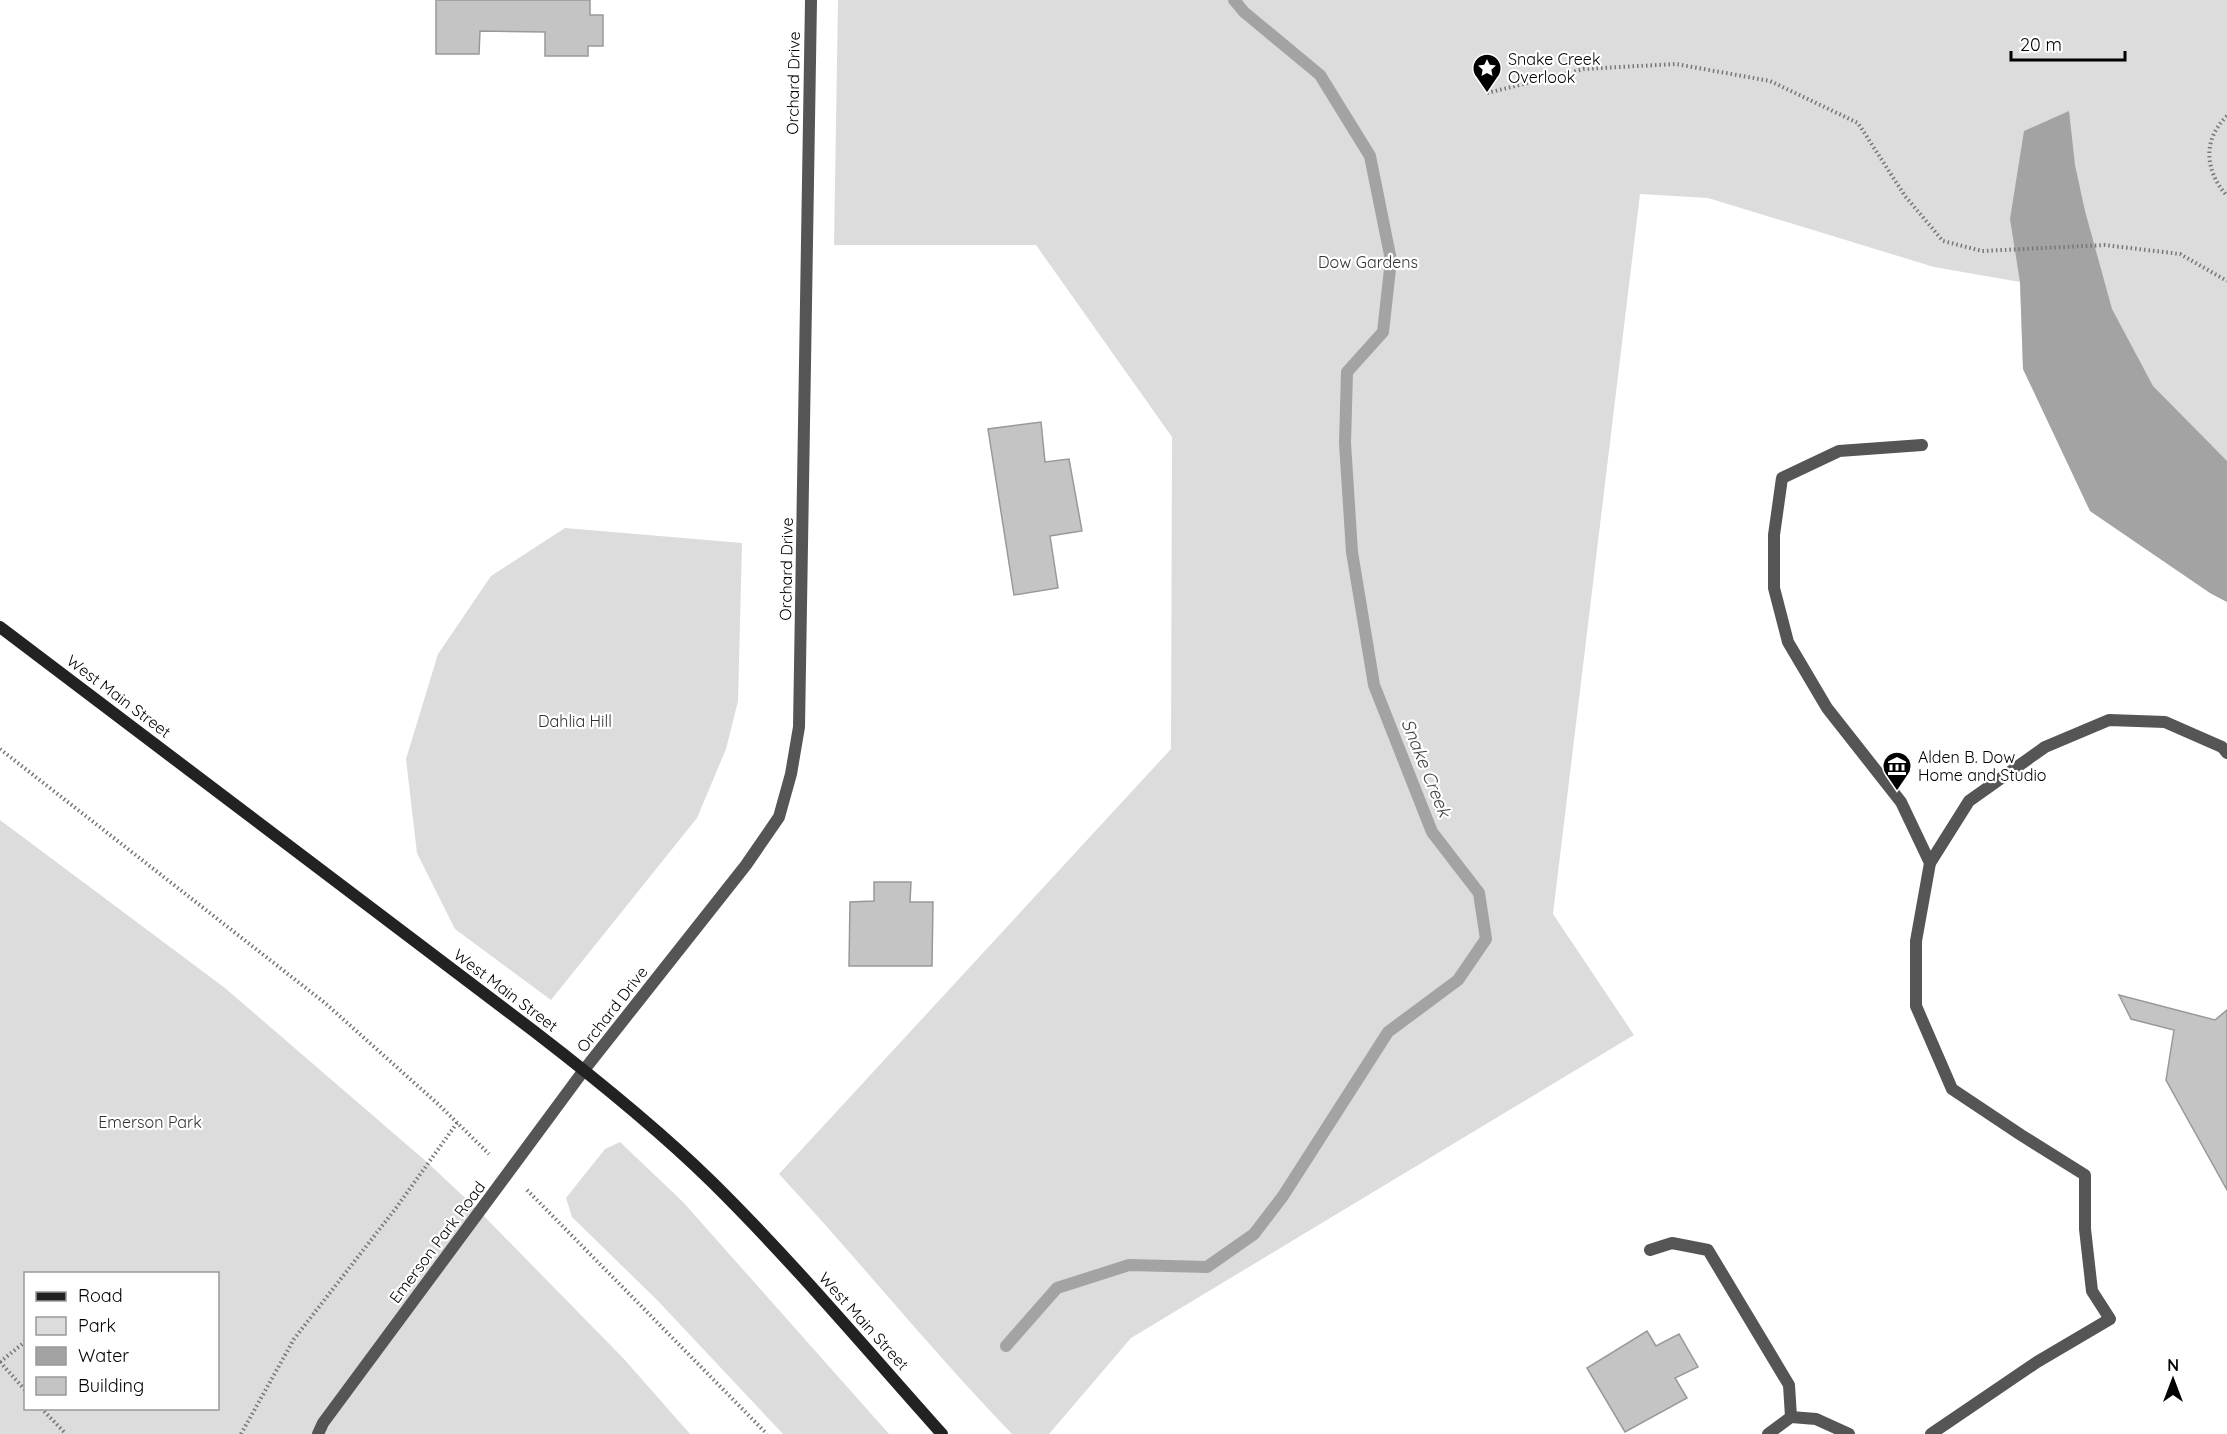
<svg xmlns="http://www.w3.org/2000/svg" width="2227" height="1434" font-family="Quicksand,sans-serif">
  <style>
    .green { fill: #dcdcdc; fill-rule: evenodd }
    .water { fill: #a3a3a3 }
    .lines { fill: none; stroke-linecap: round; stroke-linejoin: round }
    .stream { stroke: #a3a3a3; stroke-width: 12 }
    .building { fill: #c4c4c4; stroke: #999; stroke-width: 1.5 }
    .path { stroke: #777; stroke-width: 4; stroke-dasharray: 1.5 3; stroke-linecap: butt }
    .lane { stroke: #555; stroke-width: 12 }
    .street { stroke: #555; stroke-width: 12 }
    .secondary { stroke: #222; stroke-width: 12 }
    .labels { text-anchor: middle; stroke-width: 4.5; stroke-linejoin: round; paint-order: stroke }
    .poi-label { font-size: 16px; fill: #000; stroke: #fff; text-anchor: start }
    .street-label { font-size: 16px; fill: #000; stroke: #fff }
    .park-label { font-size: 16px; fill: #333; stroke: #fff }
    .water-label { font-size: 18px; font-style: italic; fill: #444; stroke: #fff }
  </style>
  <rect width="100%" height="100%" fill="#fff"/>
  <!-- green -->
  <g class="green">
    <path d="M838,0H2227V602L2210,593L2090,511L2023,369L2020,282L1934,267L1708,198L1640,194L1553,914L1634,1035L1131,1338L1049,1434H1012C931,1350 858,1259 779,1174L1171,749L1172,437L1036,245H834Z"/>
    <path d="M565,528L742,543L738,701L726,749L697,818L551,1000L455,929L417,853L406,759L438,654L491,576Z"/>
    <path d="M0,820L225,988L428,1163L480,1212L624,1359L690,1434H0ZM26,1274H218V1408H26Z"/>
    <path d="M620,1142L683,1202L889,1434H783L657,1300L572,1217L566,1198L605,1149Z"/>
  </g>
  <!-- water -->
  <path class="water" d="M2069,111L2075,165L2085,211L2112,309L2153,386L2227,461V602L2210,593L2090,511L2023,369L2020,282L2010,219L2024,131Z"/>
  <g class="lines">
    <!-- stream -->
    <path class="stream" d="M1006,1346L1057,1288L1129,1265L1207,1267L1254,1234L1283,1196L1388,1032L1458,980L1486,939L1479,893L1432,832L1374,685L1352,552L1345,443L1347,372L1383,332L1391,260L1370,156L1320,75L1244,12L1234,0"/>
  </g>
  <!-- building -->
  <g class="building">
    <path d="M436,0H590V15H603V46H588V56H545V32L480,31L479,54H436Z"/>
    <path d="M1041,422L1045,462L1069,459L1082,531L1050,536L1058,588L1014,595L988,429Z"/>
    <path d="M874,882H911L910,902H933L932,966H849L850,902L874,901Z"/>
    <path d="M2119,995L2215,1020L2227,1010V1190L2166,1080L2174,1030L2131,1019Z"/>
    <path d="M1647,1331L1656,1346L1679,1334L1698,1367L1675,1378L1687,1398L1625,1432L1587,1368Z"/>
  </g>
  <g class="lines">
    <!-- path -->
    <g class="path">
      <path d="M1487,93L1584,69L1676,64L1770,81L1858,123L1905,196L1943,241L1982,251L2105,245L2180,254L2227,281"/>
      <path d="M2227,116C2202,140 2205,171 2227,196"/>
      <path d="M0,749L325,1003L438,1104L489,1154"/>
      <path d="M527,1190L767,1434"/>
      <path d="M0,1362L26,1391"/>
      <path d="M0,1362L26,1341"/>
      <path d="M41,1408L66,1434"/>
      <path d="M241,1434L294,1339L396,1208L457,1123"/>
    </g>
    <!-- lane -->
    <g class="lane">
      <path d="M1922,445L1839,451L1782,478L1774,535V588L1788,642L1827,708L1901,802L1930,863"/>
      <path d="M1650,1250L1672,1243L1708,1250L1789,1385L1791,1417"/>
      <path d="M1931,1434L2037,1362L2110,1319L2092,1291L2085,1229V1175L2021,1135L1952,1089L1916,1006V941L1930,863L1969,801L2045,747L2109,720L2165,722L2222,747L2227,753"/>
    </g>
    <!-- street -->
    <g class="street">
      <path d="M318,1434L323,1423L584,1070L746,865L779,817L791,774L799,727L811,0"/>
      <path d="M1768,1434L1791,1417L1816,1419L1849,1434"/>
    </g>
    <!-- secondary -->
    <path class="secondary" d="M0,627L535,1032C596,1079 657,1128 712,1182C793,1262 866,1349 942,1434"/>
  </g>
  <!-- icons -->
  <defs>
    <g id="sight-pin" transform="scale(1.5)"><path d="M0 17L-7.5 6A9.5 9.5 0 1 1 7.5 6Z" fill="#000" stroke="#fff"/><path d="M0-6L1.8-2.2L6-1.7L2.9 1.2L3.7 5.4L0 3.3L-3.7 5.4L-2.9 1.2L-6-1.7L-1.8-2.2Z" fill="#fff"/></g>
    <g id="museum-pin" transform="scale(1.5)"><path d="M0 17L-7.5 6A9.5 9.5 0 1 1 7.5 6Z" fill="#000" stroke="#fff"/><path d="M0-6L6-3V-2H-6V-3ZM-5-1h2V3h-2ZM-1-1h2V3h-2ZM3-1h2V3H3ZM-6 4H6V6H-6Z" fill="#fff"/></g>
  </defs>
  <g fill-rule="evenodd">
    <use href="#sight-pin" x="1487" y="68"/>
    <use href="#museum-pin" x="1897" y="766"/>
  </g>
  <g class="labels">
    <!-- poi labels -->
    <g class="poi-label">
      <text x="1508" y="65">Snake Creek<tspan x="1508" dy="18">Overlook</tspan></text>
      <text x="1918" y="763">Alden B. Dow<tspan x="1918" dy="18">Home and Studio</tspan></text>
    </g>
    <!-- street labels -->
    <g class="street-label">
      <text transform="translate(793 83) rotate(-89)" y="6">Orchard Drive</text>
      <text transform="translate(786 569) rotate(-89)" y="6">Orchard Drive</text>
      <text transform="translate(119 696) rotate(37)" y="6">West Main Street</text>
      <text transform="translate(506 990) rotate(37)" y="6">West Main Street</text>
      <text transform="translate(612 1009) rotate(-52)" y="6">Orchard Drive</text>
      <text transform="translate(437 1242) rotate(-53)" y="6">Emerson Park Road</text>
      <text transform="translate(864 1321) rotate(48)" y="6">West Main Street</text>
    </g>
    <!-- park labels -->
    <g class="park-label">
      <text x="1368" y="268">Dow Gardens</text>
      <text x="575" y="727">Dahlia Hill</text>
      <text x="150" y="1128">Emerson Park</text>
    </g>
    <!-- water labels -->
    <g class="water-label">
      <text transform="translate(1426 768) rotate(68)" y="6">Snake Creek</text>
    </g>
  </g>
  <!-- legend -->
  <rect x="24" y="1272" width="195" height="138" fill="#ffffff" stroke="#999999" stroke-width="1.5"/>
  <rect x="36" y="1292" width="30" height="9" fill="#222222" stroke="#999999" stroke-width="1.5"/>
  <text x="78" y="1302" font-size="18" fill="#000000">Road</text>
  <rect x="36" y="1317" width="30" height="18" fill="#dcdcdc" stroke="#999999" stroke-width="1.5"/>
  <text x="78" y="1332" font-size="18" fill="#000000">Park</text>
  <rect x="36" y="1347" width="30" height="18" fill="#a3a3a3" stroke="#999999" stroke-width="1.5"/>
  <text x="78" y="1362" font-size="18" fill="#000000">Water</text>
  <rect x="36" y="1377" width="30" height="18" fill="#c4c4c4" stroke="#999999" stroke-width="1.5"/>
  <text x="78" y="1392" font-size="18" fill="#000000">Building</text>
  <!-- north arrow -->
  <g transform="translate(2173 1380)" stroke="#ffffff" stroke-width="4.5" paint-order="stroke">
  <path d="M0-4.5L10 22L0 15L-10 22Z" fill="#000000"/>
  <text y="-9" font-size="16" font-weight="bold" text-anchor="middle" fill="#000000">N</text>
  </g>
  <!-- scale -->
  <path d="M2011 51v9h114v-9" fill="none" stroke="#000000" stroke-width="3"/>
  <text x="2020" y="51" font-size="18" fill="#000000" stroke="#ffffff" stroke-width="4.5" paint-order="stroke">20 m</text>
</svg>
